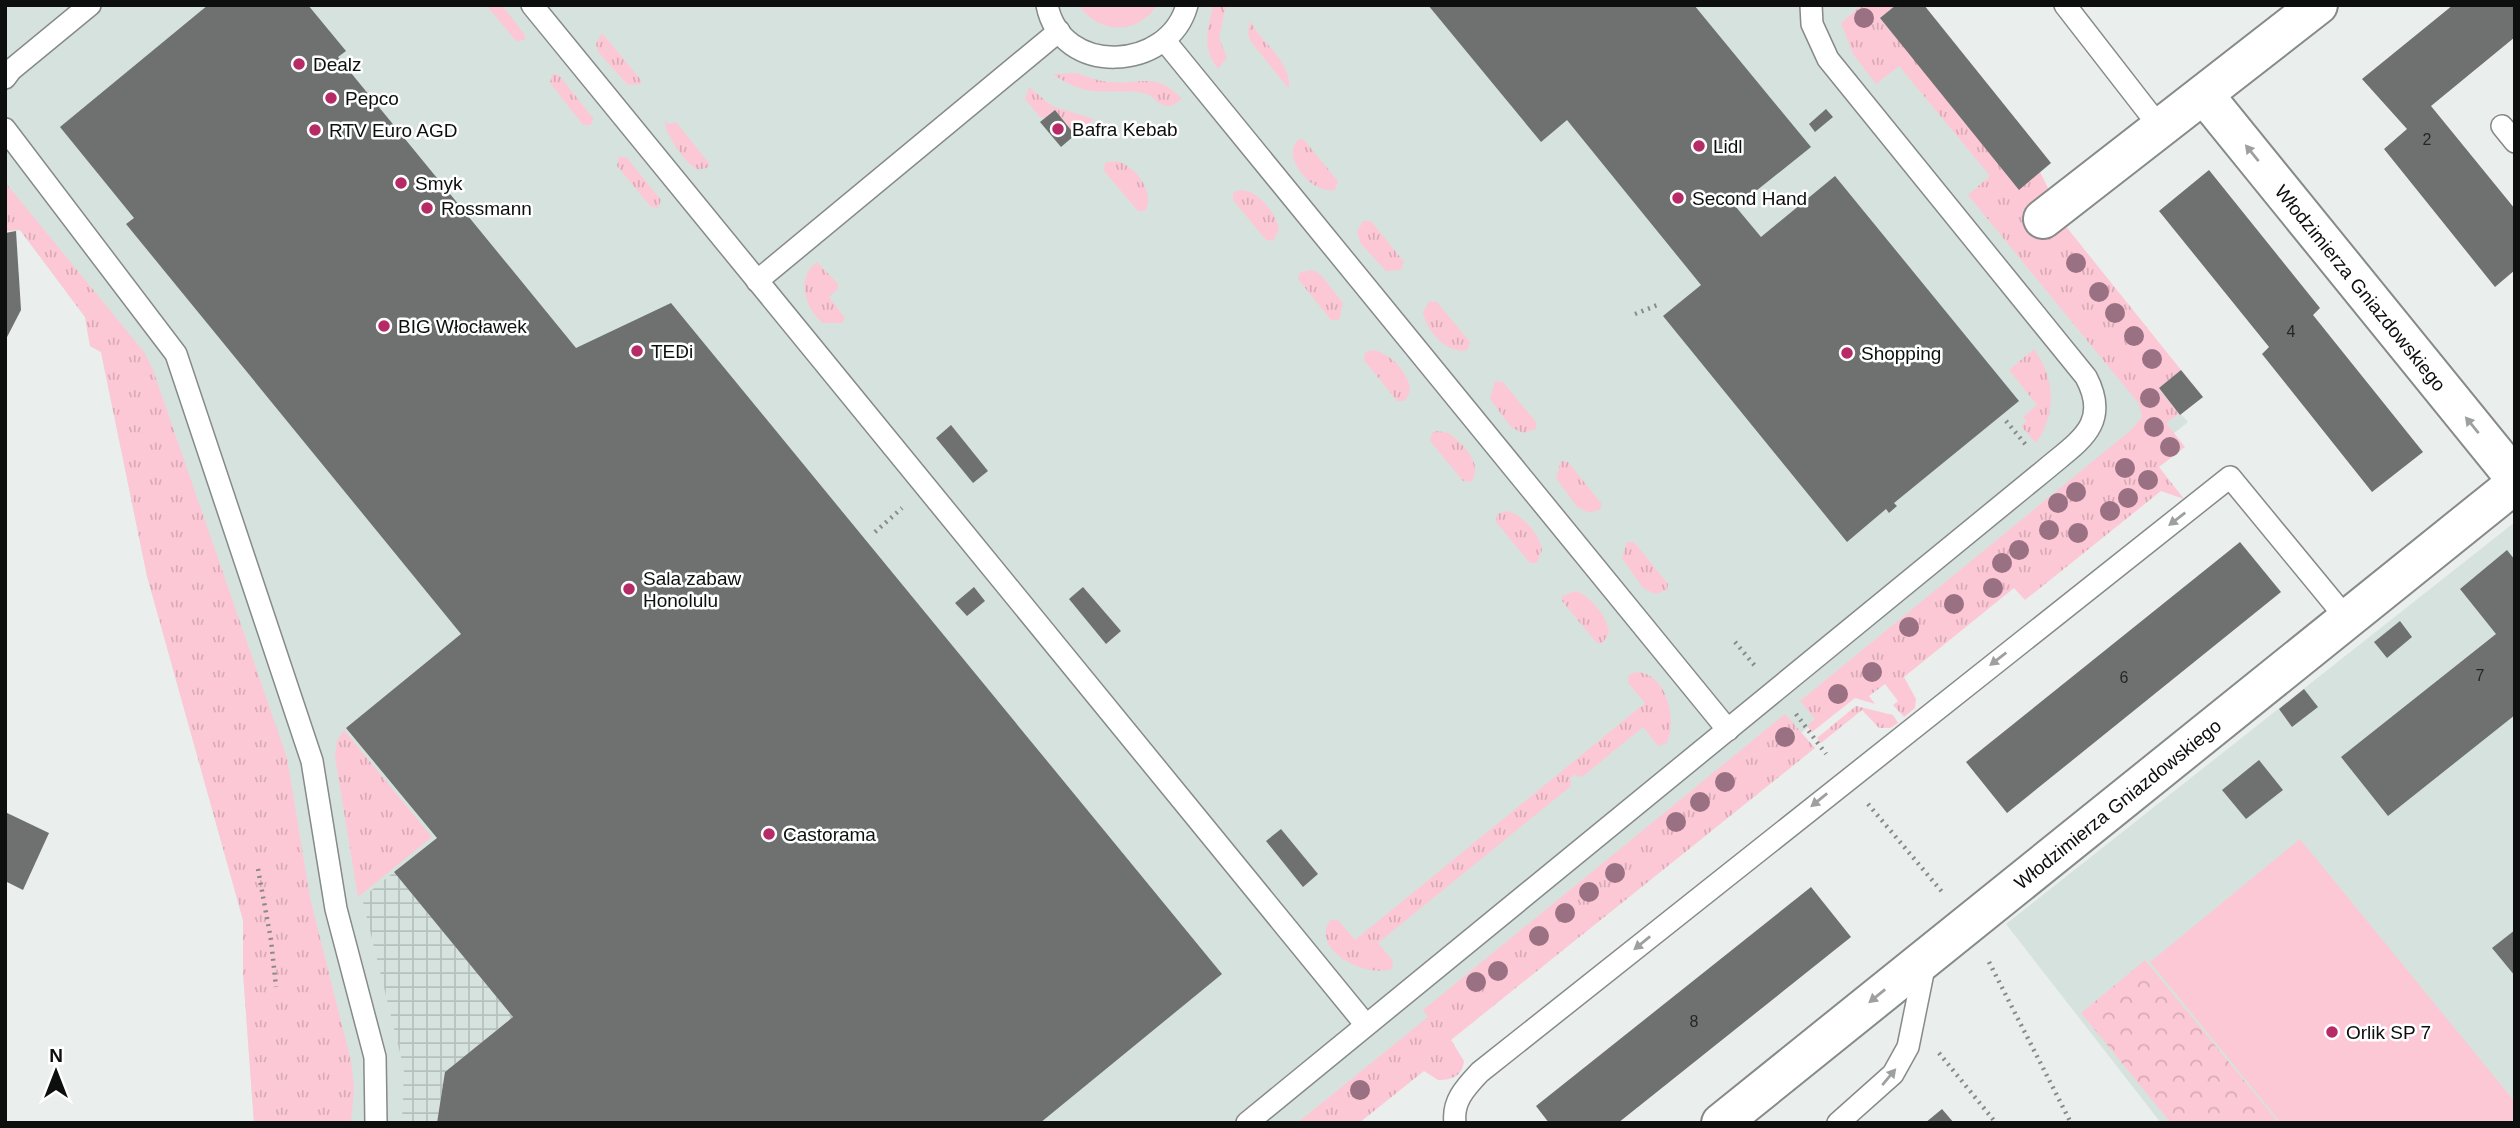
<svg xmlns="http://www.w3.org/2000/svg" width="2520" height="1128" font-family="Arial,sans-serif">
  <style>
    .built { fill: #d6e2de }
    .industrial { fill: url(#industrial-grid) }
    .grass { fill: url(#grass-tufts) }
    .park { fill: url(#park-crowns) }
    .garden { fill: #fdc8d6 }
    .building { fill: #6e7170 }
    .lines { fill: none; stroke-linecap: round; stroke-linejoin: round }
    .lane-casing { stroke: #868a88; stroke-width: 24 }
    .street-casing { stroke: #868a88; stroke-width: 42 }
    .path { stroke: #898b8a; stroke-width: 4.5; stroke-dasharray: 2 5; stroke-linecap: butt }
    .lane { stroke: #fff; stroke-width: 21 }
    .street { stroke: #fff; stroke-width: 38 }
    .tree { fill: #9a7183 }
    .oneway { fill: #9e9f9f }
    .poi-dot { fill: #b62a65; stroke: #fff; stroke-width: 2.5 }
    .labels { text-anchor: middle; stroke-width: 5; stroke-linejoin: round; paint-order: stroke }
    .number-label { font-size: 16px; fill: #252726 }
    .poi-label { font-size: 19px; fill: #0d0e0e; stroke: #fff; text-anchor: start }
    .street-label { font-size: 19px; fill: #0d0e0e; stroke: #fff }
  </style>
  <defs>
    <pattern id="industrial-grid" width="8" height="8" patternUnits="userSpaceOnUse" patternTransform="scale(1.75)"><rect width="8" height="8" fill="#d6e2de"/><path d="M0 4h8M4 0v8" fill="none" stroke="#b6c1bd"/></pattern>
    <pattern id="grass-tufts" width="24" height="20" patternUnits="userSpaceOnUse" patternTransform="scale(1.75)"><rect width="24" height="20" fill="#fdc8d6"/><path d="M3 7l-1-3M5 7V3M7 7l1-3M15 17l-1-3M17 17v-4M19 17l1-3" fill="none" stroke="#d8abb6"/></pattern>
    <pattern id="park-crowns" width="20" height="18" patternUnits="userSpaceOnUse" patternTransform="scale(1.75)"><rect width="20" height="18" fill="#fdc8d6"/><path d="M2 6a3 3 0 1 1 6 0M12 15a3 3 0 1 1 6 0" fill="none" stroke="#d8abb6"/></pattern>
  </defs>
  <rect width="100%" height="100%" fill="#eaeeec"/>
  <!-- built -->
  <g class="built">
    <path d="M5,5H1896L1881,18L2159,389L2188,422L1315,1123H254L243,972V920L147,576L101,352L90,346L85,317L20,230L5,231Z"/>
    <path d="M2515,522V1123H2161L2006,924Z"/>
  </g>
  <!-- industrial -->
  <path class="industrial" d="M394,872L513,1017L445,1072L437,1123H402L404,1069L362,898Z"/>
  <!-- grass -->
  <g class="grass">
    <path d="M486,5H502L525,35V40L516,41Z"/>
    <path d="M1213,5H1226L1219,38L1227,58L1218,69C1201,46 1208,30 1213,5Z"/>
    <path d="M1862,5H1896L1881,18L2040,172L2048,188L2045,194L2064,224L2181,370L2159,389L2179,414L2166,423L2185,447L2159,467L2184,499L2161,491L2025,600L2014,588L1904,677L1916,699L1915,708L1904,717L1893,705L1898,701L1885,684L1869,696L1875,704L1855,698L1812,732L1807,726L1815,719L1800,701L2131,430L2142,417L2139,404L1968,195L1990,176L1899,66L1876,84L1853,54L1841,23Z"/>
    <path d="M1250,21C1263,45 1291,60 1289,89L1251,42L1248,34Z"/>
    <path d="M602,33L641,80V84L628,85L598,52L596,44Z"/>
    <path d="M1077,73C1087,77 1098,81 1110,82C1142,85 1155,71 1182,99C1178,102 1173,106 1168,106C1159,106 1153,95 1144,93C1105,87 1091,101 1053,74Z"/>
    <path d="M552,74L559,75L593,118L591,125H583L550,83Z"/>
    <path d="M1029,87L1052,106L1094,119L1081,130H1071L1055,110L1046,118L1040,117L1025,99Z"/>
    <path d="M665,121L668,124L676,122L709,163V167C705,168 702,170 697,169C687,166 663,131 665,121Z"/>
    <path d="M1299,139L1304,140L1338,181L1335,190C1313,195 1279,157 1299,139Z"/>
    <path d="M619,156L627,158L661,200L658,208L651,207L617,166Z"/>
    <path d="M1116,161C1135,165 1156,193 1145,211H1138L1104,171L1105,163Z"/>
    <path d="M5,182L144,352L153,370L287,758L310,898L351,1061L354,1088L351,1123H254L243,972V920L147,576L101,352L90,346L85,317L20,230L5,231Z"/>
    <path d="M1240,190C1258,190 1275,212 1279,229L1273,241L1266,240L1233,200V193Z"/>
    <path d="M1363,221H1371L1404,262L1401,270L1386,271L1361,244L1357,232Z"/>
    <path d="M817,262L838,284V289L829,297L845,318L842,323H823C805,308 795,278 817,262Z"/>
    <path d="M1313,270L1322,276L1343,303L1339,320H1331L1298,279L1300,272Z"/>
    <path d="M1429,301L1437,302L1470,342L1467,350C1447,355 1427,331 1423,313Z"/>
    <path d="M2034,349C2055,378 2057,413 2036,443L2021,426L2027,421L2023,417L2037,405L2009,370Z"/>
    <path d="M1371,350C1389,351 1410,374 1410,391L1405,401H1397L1364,360L1365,353Z"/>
    <path d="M1495,381L1503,382L1536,422V429L1523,433L1511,427L1490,399Z"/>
    <path d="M1437,431L1449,433C1463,444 1484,464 1471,482L1463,481L1430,441L1432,433Z"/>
    <path d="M1561,461L1568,462L1601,503V509L1589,513L1577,507L1556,478Z"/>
    <path d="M1508,511C1523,515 1540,535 1542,550L1537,563H1530L1496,522L1497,514Z"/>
    <path d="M1627,542H1634L1668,584L1667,590L1655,594L1643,588L1622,558Z"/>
    <path d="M1575,591C1590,595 1608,617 1609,633L1602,644L1596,642L1562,601V596Z"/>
    <path d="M1635,672C1667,672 1677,719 1667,743L1658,746L1643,727L1582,777L1574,775L1570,778L1571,786L1378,943L1393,961L1392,969C1366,978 1310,951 1330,920H1338L1355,940L1645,703L1628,683L1629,675Z"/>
    <path d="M1856,706L1893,715L1898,723L1890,728H1879L1862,710L1821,743L1817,738Z"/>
    <path d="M1785,714L1815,748L1451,1040L1464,1061C1462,1076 1453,1080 1438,1080L1424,1071L1359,1123H1297L1428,1017L1423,1010Z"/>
    <path d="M344,730L432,837L358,897L335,757L337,741Z"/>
  </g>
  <!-- park -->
  <path class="park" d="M2145,960L2279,1123H2171L2081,1013Z"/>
  <!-- garden -->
  <g class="garden">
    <path d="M1079,5H1157C1138,36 1097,34 1079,5Z"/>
    <path d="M2300,839L2515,1102V1123H2281L2150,962Z"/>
  </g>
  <!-- building -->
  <g class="building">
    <path d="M208,5H308L346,51L338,57L576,348L671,303L1222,974L1040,1123H437L445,1072L513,1017L394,872L437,838L346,728L461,634L126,224L134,218L60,127Z"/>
    <path d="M1428,5H1694L1811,147L1736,207L1761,237L1835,176L2019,401L1894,503L1897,506L1889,513L1886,509L1847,542L1663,316L1701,285L1567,120L1541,142Z"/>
    <path d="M1896,5H1924L2051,163L2019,190L1880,18Z"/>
    <path d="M2453,5H2515V37L2431,106L2515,209V270L2495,287L2384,149L2407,129L2362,79Z"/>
    <path d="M1826,109L1833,117L1815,132L1809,124Z"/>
    <path d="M1055,110L1075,135L1061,147L1040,122Z"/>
    <path d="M2209,170L2320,308L2313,315L2423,452L2372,492L2262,354L2269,347L2159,211Z"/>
    <path d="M16,231L21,310L5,341V233Z"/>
    <path d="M2181,370L2203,397L2180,415L2159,388Z"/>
    <path d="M951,425L988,471L973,483L936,438Z"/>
    <path d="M2240,542L2281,592L2007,813L1966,762Z"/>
    <path d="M2507,550L2515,560V715L2388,816L2341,757L2496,634L2460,589Z"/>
    <path d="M974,587L985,601L967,616L955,603Z"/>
    <path d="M1083,587L1121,631L1106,644L1069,599Z"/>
    <path d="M2400,621L2412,637L2387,658L2374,642Z"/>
    <path d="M2304,689L2318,707L2292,727L2279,709Z"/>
    <path d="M2259,760L2283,790L2246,819L2222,790Z"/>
    <path d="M5,812L49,833L23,890L5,881Z"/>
    <path d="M1281,829L1318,874L1303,887L1266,841Z"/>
    <path d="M1811,887L1851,937L1618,1123H1549L1536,1106Z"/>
    <path d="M2515,930V976L2492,948Z"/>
    <path d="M1942,1109L1954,1123H1925Z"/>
  </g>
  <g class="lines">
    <!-- lane casing -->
    <g class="lane-casing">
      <g id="lane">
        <path d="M532,5L1366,1025"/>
        <path d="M1047,5C1061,77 1169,72 1187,5"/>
        <path d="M2065,5L2159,126"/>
        <path d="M1165,41L1728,730"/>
        <path d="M5,78L11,70L90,5"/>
        <path d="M2502,126L2515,142"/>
        <path d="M5,129L176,354L312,761L336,909L375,1057L376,1123"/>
        <path d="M757,281L1059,31"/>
        <path d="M1247,1123L2046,469C2079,441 2111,424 2086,377L1828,59L1812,24L1811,5"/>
        <path d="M1455,1123C1452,1101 1466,1087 1480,1072L2230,477L2347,619"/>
        <path d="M1838,1123L1893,1074L1908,1047L1925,963"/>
      </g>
    </g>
    <!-- street casing -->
    <g class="street-casing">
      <g id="street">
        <path id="s1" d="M2205,96L2515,478"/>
        <path d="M2043,219L2318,5"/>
        <path id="s2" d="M1721,1123L2515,484"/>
      </g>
    </g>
    <!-- path -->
    <g class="path">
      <path d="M1635,314L1660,304"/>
      <path d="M2006,421L2026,445"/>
      <path d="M875,532L902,508"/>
      <path d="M1735,642L1755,666"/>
      <path d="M1796,714L1826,754"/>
      <path d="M1868,804L1943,893"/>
      <path d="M258,869L271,940L276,987"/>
      <path d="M1989,962L2071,1123"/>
      <path d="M1939,1053L1996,1123"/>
    </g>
    <!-- lane -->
    <use href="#lane" class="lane"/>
    <!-- street -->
    <use href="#street" class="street"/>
  </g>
  <!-- trees -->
  <g class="tree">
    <circle cx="1864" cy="18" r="10"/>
    <circle cx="2076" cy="263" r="10"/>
    <circle cx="2099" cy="292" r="10"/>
    <circle cx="2115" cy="313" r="10"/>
    <circle cx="2134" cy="336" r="10"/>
    <circle cx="2152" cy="359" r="10"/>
    <circle cx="2150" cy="398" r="10"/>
    <circle cx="2154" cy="427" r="10"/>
    <circle cx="2170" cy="447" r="10"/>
    <circle cx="2125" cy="468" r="10"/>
    <circle cx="2148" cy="480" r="10"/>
    <circle cx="2076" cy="492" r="10"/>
    <circle cx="2128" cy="498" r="10"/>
    <circle cx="2058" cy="503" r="10"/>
    <circle cx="2110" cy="511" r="10"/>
    <circle cx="2049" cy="530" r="10"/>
    <circle cx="2078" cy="533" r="10"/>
    <circle cx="2019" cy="550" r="10"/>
    <circle cx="2002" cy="563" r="10"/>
    <circle cx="1993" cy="588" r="10"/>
    <circle cx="1954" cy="604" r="10"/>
    <circle cx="1909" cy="627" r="10"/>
    <circle cx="1872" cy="672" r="10"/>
    <circle cx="1838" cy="694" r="10"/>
    <circle cx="1785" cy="737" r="10"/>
    <circle cx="1725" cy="782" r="10"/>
    <circle cx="1700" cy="802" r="10"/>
    <circle cx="1676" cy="822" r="10"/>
    <circle cx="1615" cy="873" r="10"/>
    <circle cx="1589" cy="892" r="10"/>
    <circle cx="1565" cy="913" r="10"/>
    <circle cx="1539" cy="936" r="10"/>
    <circle cx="1498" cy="971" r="10"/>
    <circle cx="1476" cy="982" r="10"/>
    <circle cx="1360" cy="1090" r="10"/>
  </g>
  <!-- one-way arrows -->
  <defs><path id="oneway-solid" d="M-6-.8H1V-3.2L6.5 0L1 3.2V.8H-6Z" transform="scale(1.75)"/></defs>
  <g class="oneway">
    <use href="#oneway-solid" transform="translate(2252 153) rotate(-129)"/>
    <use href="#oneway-solid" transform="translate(2472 425) rotate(-129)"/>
    <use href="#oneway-solid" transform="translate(2177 519) rotate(142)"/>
    <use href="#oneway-solid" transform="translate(1998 659) rotate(142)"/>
    <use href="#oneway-solid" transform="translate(1819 800) rotate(141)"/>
    <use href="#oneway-solid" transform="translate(1642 943) rotate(141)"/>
    <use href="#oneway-solid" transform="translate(1877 996) rotate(141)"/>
    <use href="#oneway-solid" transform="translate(1889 1077) rotate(-50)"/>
  </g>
  <!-- markers -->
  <g class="poi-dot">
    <circle cx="299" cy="64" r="7"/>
    <circle cx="331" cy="98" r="7"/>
    <circle cx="1058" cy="129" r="7"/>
    <circle cx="315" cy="130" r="7"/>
    <circle cx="1699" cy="146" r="7"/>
    <circle cx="401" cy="183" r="7"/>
    <circle cx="1678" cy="198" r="7"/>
    <circle cx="427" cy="208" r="7"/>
    <circle cx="384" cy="326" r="7"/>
    <circle cx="637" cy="351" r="7"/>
    <circle cx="1847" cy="353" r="7"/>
    <circle cx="629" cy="589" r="7"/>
    <circle cx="769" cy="834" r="7"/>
    <circle cx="2332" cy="1032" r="7"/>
  </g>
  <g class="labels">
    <!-- number labels -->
    <g class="number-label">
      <text x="2427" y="145">2</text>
      <text x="2291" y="337">4</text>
      <text x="2480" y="681">7</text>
      <text x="2124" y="683">6</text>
      <text x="1694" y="1027">8</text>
    </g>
    <!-- poi labels -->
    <g class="poi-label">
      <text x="313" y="71">Dealz</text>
      <text x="345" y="105">Pepco</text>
      <text x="1072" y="136">Bafra Kebab</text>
      <text x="329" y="137">RTV Euro AGD</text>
      <text x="1713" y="153">Lidl</text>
      <text x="415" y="190">Smyk</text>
      <text x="1692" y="205">Second Hand</text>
      <text x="441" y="215">Rossmann</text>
      <text x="398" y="333">BIG Włocławek</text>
      <text x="651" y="358">TEDi</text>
      <text x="1861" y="360">Shopping</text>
      <text x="643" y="585">Sala zabaw<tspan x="643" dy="22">Honolulu</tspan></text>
      <text x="783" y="841">Castorama</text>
      <text x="2346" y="1039">Orlik SP 7</text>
    </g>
    <!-- street labels -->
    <g class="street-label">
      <text dy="7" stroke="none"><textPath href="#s1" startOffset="247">Włodzimierza Gniazdowskiego</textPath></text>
      <text dy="7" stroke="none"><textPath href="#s2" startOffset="509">Włodzimierza Gniazdowskiego</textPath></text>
    </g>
  </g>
  <!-- border -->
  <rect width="2520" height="1128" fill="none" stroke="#0d0e0e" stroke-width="14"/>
  <!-- north arrow -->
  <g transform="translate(56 1072)" stroke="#ffffff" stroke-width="5" paint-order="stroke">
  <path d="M0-5L12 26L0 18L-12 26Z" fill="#0d0e0e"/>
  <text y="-10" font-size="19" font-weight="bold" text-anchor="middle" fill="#0d0e0e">N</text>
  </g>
</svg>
